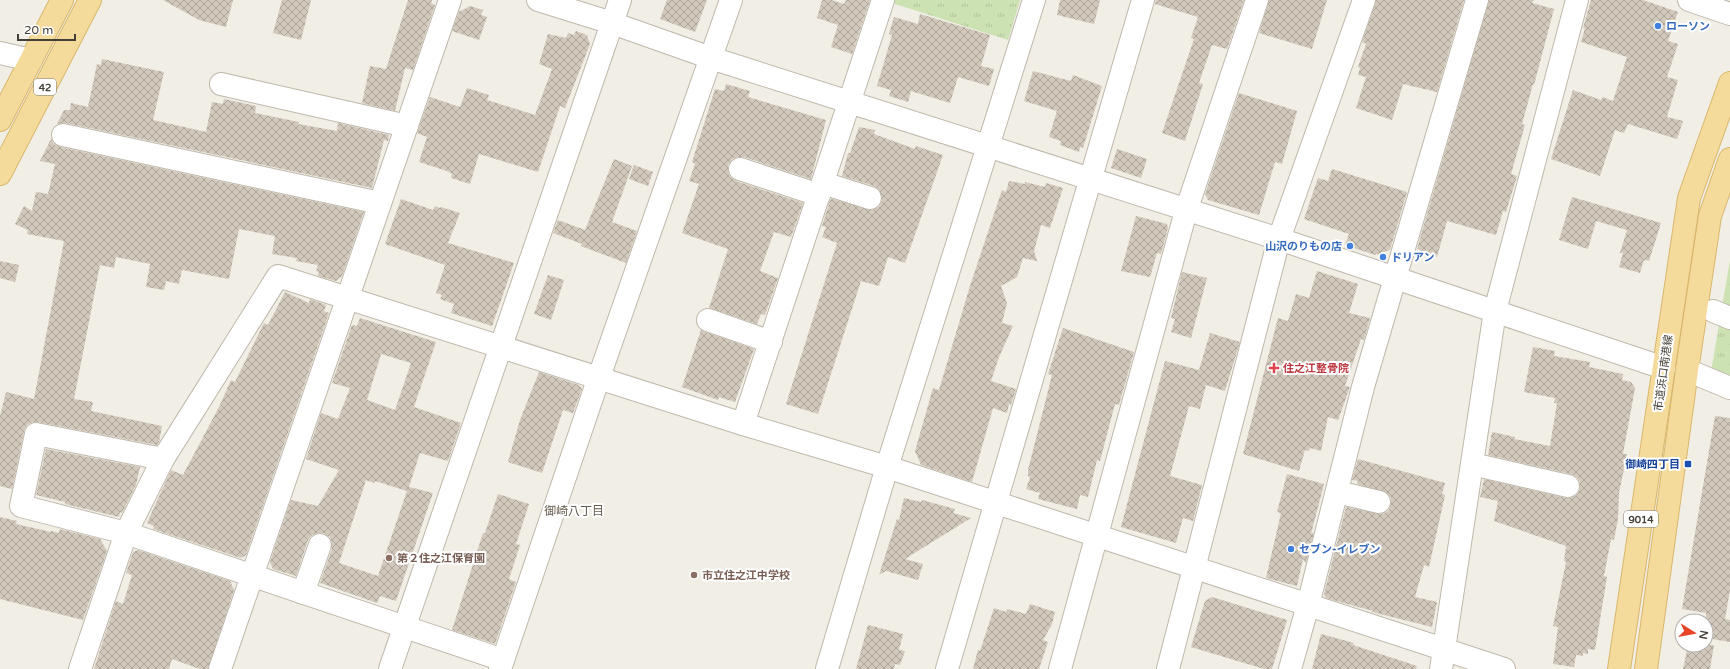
<svg xmlns="http://www.w3.org/2000/svg" width="1730" height="669" font-family="'Varela Round','Noto Sans JP',sans-serif">
  <style>
    .park { fill: url(#park-tufts) }
    .building { fill: url(#building-cross-hatch); fill-rule: evenodd }
    .lines { fill: none; stroke-linecap: round; stroke-linejoin: round }
    .minor-casing { stroke: #bfb8ac; stroke-width: 24 }
    .major-casing { stroke: #d8b76c; stroke-width: 24 }
    .minor { stroke: #fff; stroke-width: 22 }
    .major { stroke: #f5db9b; stroke-width: 22 }
    .shop-dot { fill: #3f7fe0; stroke: #fff; stroke-width: 1.5 }
    .health-dot { fill: #e0444e; stroke: #fff; stroke-width: 1.5 }
    .transit-dot { fill: #1a4fb4; stroke: #fff; stroke-width: 1.5 }
    .education-dot { fill: #8d6e63; stroke: #fff; stroke-width: 1.5 }
    .labels { text-anchor: middle; stroke-width: 4; stroke-linejoin: round; paint-order: stroke }
    .shield { fill: #fff; stroke: #7b7872; stroke-width: 1 }
    .shield-label { font-size: 10px; font-weight: bold; fill: #433e36 }
    .shop-label { font-size: 11px; font-weight: bold; fill: #366cbe; stroke: #fff; text-anchor: start }
    .health-label { font-size: 11px; font-weight: bold; fill: #be3a42; stroke: #fff; text-anchor: start }
    .street-label { font-size: 11px; fill: #433e36; stroke: #fff }
    .transit-label { font-size: 11px; font-weight: bold; fill: #164399; stroke: #fff; text-anchor: end }
    .education-label { font-size: 11px; font-weight: bold; fill: #785e54; stroke: #fff; text-anchor: start }
    .neighbourhood-label { font-size: 12px; fill: #655c4e; stroke: #fff }
  </style>
  <defs>
    <pattern id="park-tufts" width="24" height="20" patternUnits="userSpaceOnUse"><rect width="24" height="20" fill="#cce2b2"/><path d="M3 7l-1-3M5 7V3M7 7l1-3M15 17l-1-3M17 17v-4M19 17l1-3" fill="none" stroke="#b0c39a"/></pattern>
    <pattern id="building-cross-hatch" width="8" height="8" patternUnits="userSpaceOnUse"><rect width="8" height="8" fill="#d2c9bc"/><path d="M0 0l8 8M0 8l8-8" fill="none" stroke="#aca59a"/></pattern>
  </defs>
  <rect width="100%" height="100%" fill="#f1eee6"/>
  <!-- park -->
  <g class="park">
    <path d="M894,0H1020L1008,40L892,3Z"/>
    <path d="M1730,260V380L1711,372Z"/>
  </g>
  <!-- building -->
  <g class="building">
    <path d="M163,0H233L226,27L199,20Z"/>
    <path d="M282,0H311L301,40L273,33Z"/>
    <path d="M408,0H432L431,3L435,5L413,70L405,68L395,111L362,103L370,66L386,69Z"/>
    <path d="M667,0H707L695,32L660,19Z"/>
    <path d="M822,0H831L844,4L846,0H870L852,54L831,47L838,25L817,18Z"/>
    <path d="M1060,0H1100L1094,24L1057,15Z"/>
    <path d="M1156,0H1244L1227,49L1212,45L1199,83L1203,84L1185,141L1162,133L1194,39L1191,38L1198,17L1155,4Z"/>
    <path d="M1269,0H1327L1312,49L1259,33Z"/>
    <path d="M1376,0H1464L1437,92L1403,84L1392,120L1356,108L1366,77L1358,75L1360,68L1358,67L1366,44L1362,42Z"/>
    <path d="M1489,0H1534L1532,3L1554,9L1534,85L1533,84L1522,124L1525,125L1511,174L1517,176L1506,212L1503,211L1496,235L1447,221L1437,257L1417,249Z"/>
    <path d="M1591,0H1643L1678,12L1668,41L1678,44L1667,77L1678,80L1667,117L1683,121L1677,139L1628,124L1624,133L1615,130L1600,176L1551,159L1573,90L1601,100L1603,97L1613,101L1627,57L1581,42L1585,28H1583Z"/>
    <path d="M470,6L483,10L481,15L487,17L479,40L452,31L459,12Z"/>
    <path d="M920,14L990,35L981,66L994,69L989,86L958,77L950,103L911,91L908,102L889,96L891,90L877,86L892,35L889,34L894,17L918,24Z"/>
    <path d="M576,31L587,35L590,44L565,108L560,106L538,172L479,154L470,184L451,178L452,174L447,171L419,162L427,137L417,133L430,97L460,107L467,88L489,95L487,100L535,115L552,69L539,64L548,34L566,38L568,33L574,35Z"/>
    <path d="M102,59L164,72L153,120L206,132L212,102L223,104L224,99L256,106L255,113L299,122L298,124L337,131L338,123L389,135L388,141L384,140L372,188L66,123L57,124L64,110H70L71,103L88,107L97,64L101,65Z"/>
    <path d="M1033,71L1071,81L1073,75L1102,86L1083,148L1080,147L1079,152L1060,145L1061,141L1049,137L1057,111L1024,101Z"/>
    <path d="M726,84L750,91L748,97L826,120L811,179L744,157H738L732,159L728,165V171L730,177L736,181L803,203L791,237L774,232L760,271L778,278L765,315L761,314L757,324L709,308L728,249L682,233L699,184L689,181L695,164L692,162L715,89L724,91Z"/>
    <path d="M1239,93L1297,111L1282,164L1275,162L1259,215L1208,200L1205,194Z"/>
    <path d="M859,127L875,130L874,134L915,149L916,146L943,155L905,263L888,257L879,286L861,281L818,414L786,404L837,243L822,237L826,227L822,226L830,200L832,199L872,210L879,207L882,201V196L879,190L874,186L842,176L848,153H850Z"/>
    <path d="M51,139L54,144L60,147L364,212L342,276L336,281L318,276L319,272L316,271L318,265L296,261L297,258L272,254L275,236L239,229L229,279L182,270L179,284L166,281L164,290L146,287L150,264L116,257L114,268L100,265L74,399L93,402L91,411L162,426L159,442L157,445L38,422H32L27,425L24,431L12,489L0,486V416L6,392L34,399L64,241L27,234L28,230L15,224L24,206L32,211L36,192L48,194L55,164L40,161Z"/>
    <path d="M1117,149L1147,159L1141,178L1111,168Z"/>
    <path d="M614,159L632,166L612,222L637,231L626,263L581,246L582,244L553,233L558,220L585,230Z"/>
    <path d="M634,165L653,172L648,186L629,179Z"/>
    <path d="M1332,169L1407,192L1390,250L1375,255L1345,245L1349,234L1304,219L1318,178L1328,181Z"/>
    <path d="M1009,181L1025,184V182L1045,187L1046,183L1063,188L1050,228L1041,225L1034,251L1037,261L1023,258L1017,277L1001,286L1007,303L1002,323L1013,326L999,357L991,381L1016,389L1011,405L1009,404L1007,413L993,408L972,482L921,465L915,451L933,388L939,390L970,286L1002,190L1006,192Z"/>
    <path d="M1572,197L1661,223L1649,261L1644,260L1640,273L1619,267L1623,253H1620L1627,230L1596,221L1588,249L1559,240Z"/>
    <path d="M401,199L433,210L435,206L440,208L441,207L460,213L448,243L514,263L492,326L451,313L454,304L440,299L442,295L436,293L445,265L385,244Z"/>
    <path d="M1136,216L1167,224L1168,228L1161,254L1157,253L1150,277L1121,271Z"/>
    <path d="M0,261L19,265L15,282L0,278Z"/>
    <path d="M1317,271L1358,284L1349,313L1370,318L1364,340L1361,339L1345,386L1350,387L1338,420L1328,417L1321,451L1310,448L1309,451L1305,450L1299,471L1243,454L1278,318L1288,321L1296,294L1309,298Z"/>
    <path d="M1182,272L1207,278L1191,338L1171,332L1175,319L1171,318Z"/>
    <path d="M548,275L564,280L551,320L534,314Z"/>
    <path d="M285,292L309,303L310,299L326,305L324,311L329,313L246,555L241,558L153,529L154,526L147,523L171,470L183,475L219,407L231,380L235,382L264,323L268,325Z"/>
    <path d="M360,318L436,342L414,407L461,423L448,461L420,453L409,487L433,493L396,601L380,596L377,603L320,583L332,549V542L330,537L324,533H317L312,535L308,540L296,576L273,569L270,562L291,500L318,506L339,470L306,459L321,413L338,419L350,388L332,383L352,325L357,326ZM381,354L411,363L395,410L367,400ZM366,480L374,483L375,481L407,491L378,576L339,563Z"/>
    <path d="M1063,328L1134,352L1119,405L1115,404L1100,461L1097,460L1088,497L1080,495L1077,509L1038,499L1040,493L1026,489L1030,477L1028,476V470L1052,375L1048,374Z"/>
    <path d="M701,330L754,349L735,402L719,397L718,400L682,387Z"/>
    <path d="M1210,333L1240,342L1225,391L1206,385L1200,409L1189,406L1170,476L1202,485L1193,521L1183,518L1176,543L1121,527L1165,361L1199,370Z"/>
    <path d="M1533,347L1555,351L1554,356L1590,362L1589,367L1623,374L1622,380L1631,382L1635,388L1623,454H1627L1619,493L1618,519L1614,540L1611,539L1604,576L1607,577L1595,650L1588,649V654L1583,653V656L1576,655L1574,667L1553,664L1558,627L1553,626L1566,562L1564,561L1566,546L1494,521L1498,501L1480,497L1484,479L1566,498H1571L1577,495L1580,489V482L1577,477L1571,474L1488,455L1492,432L1515,437L1514,439L1550,446L1557,403H1554L1555,398L1524,392Z"/>
    <path d="M539,372L579,385L582,389L573,413L563,410L542,473L508,462L520,420Z"/>
    <path d="M1715,416L1730,418V590L1725,619L1730,620V642L1706,638V613L1682,609Z"/>
    <path d="M46,449L140,467L136,485L122,513L120,512L119,517L65,504V502L36,495Z"/>
    <path d="M1358,459L1445,483L1442,494L1445,495L1429,567L1424,565L1415,597L1437,602L1432,627L1372,612L1373,611L1326,598L1324,594L1346,507L1382,514L1388,511L1391,505V498L1387,493L1357,484L1358,481L1352,480Z"/>
    <path d="M1287,474L1324,484L1311,534L1314,532L1306,563L1303,559L1297,586L1266,578L1281,513L1277,512Z"/>
    <path d="M498,494L529,504L516,544L520,545L509,579L516,582L495,644L452,630L483,533H485Z"/>
    <path d="M904,498L921,502L922,500L955,509L953,513L971,518L905,559L923,564L918,580L886,571L879,575L897,519L899,520Z"/>
    <path d="M0,517L17,521L16,524L51,532V531L59,533L60,529L100,539L107,551L83,620L0,599Z"/>
    <path d="M138,550L230,581L234,590L208,669H200L172,659L169,669H94L116,601L123,604L132,575L126,573L133,552Z"/>
    <path d="M1212,597L1287,620L1272,669H1264L1191,647L1205,601Z"/>
    <path d="M1030,604L1055,612L1052,624L1043,640L1048,642L1039,669H973L978,650L980,651L994,608L1006,612L1007,609L1026,614Z"/>
    <path d="M868,625L903,634L899,650L905,651L900,665L895,664L894,669H856Z"/>
    <path d="M1321,634L1354,643L1353,645L1417,666L1416,669H1312Z"/>
    <path d="M1688,645H1714L1710,669H1683Z"/>
  </g>
  <g class="lines">
    <!-- minor casing -->
    <g class="minor-casing">
      <g id="minor">
        <path d="M538,0L612,23L711,58L1279,239L1664,368"/>
        <path d="M1689,0L1730,14"/>
        <path d="M0,53L31,60"/>
        <path d="M221,84L407,126"/>
        <path d="M63,135L380,203"/>
        <path d="M740,169L819,195"/>
        <path d="M823,183L870,198"/>
        <path d="M1713,311L1730,318"/>
        <path d="M708,320L771,342"/>
        <path d="M1687,370L1730,388"/>
        <path d="M743,424L883,0"/>
        <path d="M163,459L36,434L21,506L126,533L503,660"/>
        <path d="M1472,464L1568,486"/>
        <path d="M1337,492L1379,502"/>
        <path d="M303,593L320,545"/>
        <path d="M80,669L126,533L163,459L278,276L743,424L887,467L1504,669"/>
        <path d="M220,669L450,0"/>
        <path d="M390,669L620,0"/>
        <path d="M500,669L599,377L731,0"/>
        <path d="M827,669L887,467L1034,0"/>
        <path d="M947,669L1143,0"/>
        <path d="M1060,669L1186,211L1257,0"/>
        <path d="M1168,669L1279,239L1364,0"/>
        <path d="M1290,669L1308,605L1363,387L1477,0"/>
        <path d="M1441,669L1495,311L1577,0"/>
      </g>
    </g>
    <!-- major casing -->
    <g class="major-casing">
      <g id="major">
        <path d="M0,120L62,0"/>
        <path d="M0,174L90,0"/>
        <path d="M1619,669L1689,198L1730,83"/>
        <path d="M1646,669L1687,370L1710,216L1730,159"/>
      </g>
    </g>
    <!-- minor -->
    <use href="#minor" class="minor"/>
    <!-- major -->
    <use href="#major" class="major"/>
  </g>
  <!-- markers -->
  <g class="shop-dot">
    <circle cx="1658" cy="26" r="4"/>
    <circle cx="1350" cy="246" r="4"/>
    <circle cx="1383" cy="257" r="4"/>
    <circle cx="1291" cy="549" r="4"/>
  </g>
  <path class="health-dot" d="M1272 362h4v4h4v4h-4v4h-4v-4h-4v-4h4z"/>
  <rect class="transit-dot" x="1684" y="460" width="8" height="8" rx="2"/>
  <g class="education-dot">
    <circle cx="389" cy="558" r="4"/>
    <circle cx="694" cy="575" r="4"/>
  </g>
  <g class="labels">
    <!-- shield labels -->
    <g class="shield">
      <rect x="34" y="79" width="22" height="16" rx="3"/>
      <rect x="1624" y="511" width="34" height="16" rx="3"/>
    </g>
    <g class="shield-label">
      <text x="45" y="91">42</text>
      <text x="1641" y="523">9014</text>
    </g>
    <!-- shop labels -->
    <g class="shop-label">
      <text x="1666" y="30">ローソン</text>
      <text x="1342" y="250" text-anchor="end">山沢のりもの店</text>
      <text x="1391" y="261">ドリアン</text>
      <text x="1299" y="553">セブン-イレブン</text>
    </g>
    <!-- health labels -->
    <g class="health-label">
      <text x="1283" y="372">住之江整骨院</text>
    </g>
    <!-- street labels -->
    <g class="street-label">
      <text transform="translate(1663 373) rotate(-82)" y="4">市道浜口南港線</text>
    </g>
    <!-- transit labels -->
    <g class="transit-label">
      <text x="1680" y="468">御崎四丁目</text>
    </g>
    <!-- education labels -->
    <g class="education-label">
      <text x="397" y="562">第２住之江保育園</text>
      <text x="702" y="579">市立住之江中学校</text>
    </g>
    <!-- neighbourhood labels -->
    <g class="neighbourhood-label">
      <text x="574" y="515">御崎八丁目</text>
    </g>
  </g>
  <!-- north arrow -->
  <g transform="translate(1694 633) rotate(101)"><circle r="19" fill="#ffffff" stroke="#b4b2af"/>
  <path d="M0-3L7 15L0 10L-7 15Z" fill="#e74327"/>
  <text y="-6" font-size="11" font-weight="bold" text-anchor="middle" fill="#433e36">N</text>
  </g>
  <!-- scale -->
  <path d="M18 34v6h57v-6" fill="none" stroke="#433e36" stroke-width="2"/>
  <text x="24" y="34" font-size="12" fill="#433e36" stroke="#ffffff" stroke-width="3" paint-order="stroke">20 m</text>
</svg>
